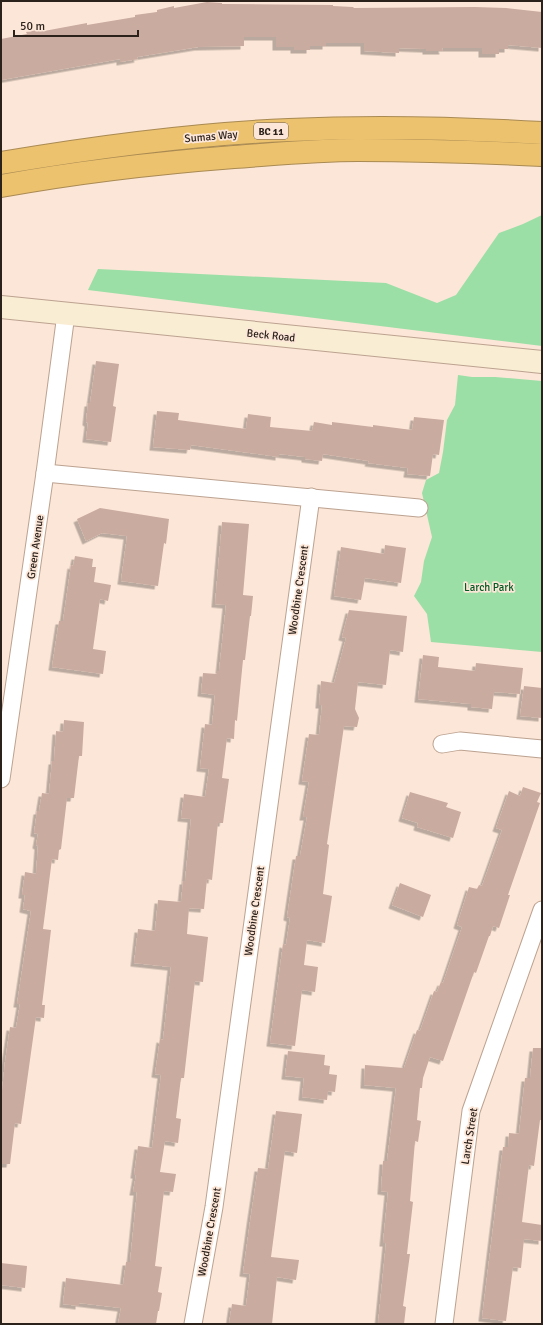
<svg xmlns="http://www.w3.org/2000/svg" width="543" height="1325" font-family="Signika,sans-serif">
  <style>
    .green { fill: #9bdfa7 }
    .building { fill: #caaba0; filter: url(#shadow) }
    .lines { fill: none; stroke-linecap: round; stroke-linejoin: round }
    .street-casing { stroke: #bca290; stroke-width: 19 }
    .secondary-casing { stroke: #bca290; stroke-width: 24 }
    .highway-casing { stroke: #a98a52; stroke-width: 24 }
    .street { stroke: #fff; stroke-width: 17 }
    .secondary { stroke: #f9edd4; stroke-width: 22 }
    .highway { stroke: #ecc26f; stroke-width: 22 }
    .labels { text-anchor: middle; stroke-width: 3.5; stroke-linejoin: round; paint-order: stroke }
    .shield { fill: #fce6d7; stroke: #6a5d54; stroke-width: 1 }
    .shield-label { font-size: 10px; font-weight: bold; fill: #2c221c }
    .street-label { font-size: 11px; fill: #2c221c; stroke: #fce6d7 }
    .park-label { font-size: 11px; fill: #005923; stroke: #fce6d7 }
  </style>
  <defs>
    <filter id="shadow"><feDropShadow dx="-3.5" dy="3.5" stdDeviation="0" flood-color="#0004"/></filter>
  </defs>
  <rect width="100%" height="100%" fill="#fce6d7"/>
  <!-- green -->
  <g class="green">
    <path d="M542,215V346L88,290L98,269L386,283L437,303L456,295L499,233L523,224Z"/>
    <path d="M458,375L472,377H495L542,381V652L431,642L427,614L414,596L421,582L424,561L432,537L422,493L426,480L439,473L443,452L447,420L455,405Z"/>
  </g>
  <!-- building -->
  <g class="building">
    <path d="M207,2L222,3V4L333,5V6L353,7L354,8L475,7L506,8L542,12V48L508,45V49H499V54H482V48H442L443,51H426V49L399,48V53L364,51V43H326V46H310V50H294V47H276V37H244V46L198,47L137,57L138,59L120,62V59L1,80V39L27,34L26,32L44,29V31L87,23V25L135,17V15L157,12V10L174,6V8Z"/>
    <path d="M96,361L119,364L113,406L116,407L111,442L86,439L88,423L86,422L88,403H90Z"/>
    <path d="M157,411L179,413L178,420L246,429L248,414L271,417L270,427L312,431L314,422L332,425V422L373,427V425L412,430L414,417L444,420L439,455L433,454L430,476L407,474L408,468L368,463L369,461L323,454L322,461L305,459V457L279,454V457L191,445L190,450L153,447Z"/>
    <path d="M100,508L169,519L166,544L164,543L158,586L121,581L127,536L102,533L86,541L77,519Z"/>
    <path d="M222,522L249,524L243,595L253,596L251,616H250L245,660H243L237,721L235,720L234,739L227,738L222,778L229,779L223,823H218L212,880L207,879L204,909L189,908L187,934L208,937L203,982L195,981L184,1078H181L176,1118L181,1119L178,1143L165,1141L160,1172L176,1174L173,1192L164,1191L155,1266L162,1267L158,1292L162,1293L159,1311H158L156,1324H118L121,1308L79,1303V1306L63,1304L66,1278L123,1285L126,1262H130L137,1192H133L136,1175H134L138,1146L152,1148L161,1075L155,1074L160,1039L163,1040L171,967L134,963L138,929L155,931L158,900L181,902L183,881H185L191,819L181,818L184,794L205,797L209,769L200,768L205,724L212,725L215,695L201,693L203,673L217,674V671H219L226,605L215,604Z"/>
    <path d="M385,545L406,548L401,583L365,578L361,600L334,596L341,547L384,554Z"/>
    <path d="M75,556L93,559L92,567H96L94,582L111,585L108,601L100,599L93,649L106,651L103,674L52,667L59,621H63L71,565L73,566Z"/>
    <path d="M349,610L407,616L403,652L390,650L386,685L358,682L355,709L359,718L357,727L344,726L327,844L329,845L323,894L332,896L325,943L307,940L304,965L318,967L315,992L302,990L295,1046L270,1043L283,944L286,945L290,918L287,917L296,856H300L307,817H303L309,782L302,781L309,734L319,735L322,705H319L321,681L334,683L346,638L342,637Z"/>
    <path d="M423,655L439,657L438,667L475,671L476,663L523,668L520,694L494,692L492,709L471,707V704L418,699Z"/>
    <path d="M524,686L542,688V718L520,716Z"/>
    <path d="M64,720L84,722L82,756H79L74,798H67L61,849L59,850L58,860L52,859L43,929L51,930L42,1005H45L44,1018L36,1017L21,1124L15,1123L10,1164H1V1100L5,1062L10,1027L16,1028L20,1004H17L31,911L23,909L25,895H22L25,872L36,874L38,846L36,845L38,834L34,833L37,811H39L42,793L49,794L52,761H54L56,731L63,732Z"/>
    <path d="M523,787L541,793L537,802L540,803L508,895H510L499,928L493,926L490,936H489L476,973L474,972L443,1061L430,1057L423,1078L422,1088H420L417,1120L421,1121L418,1142L415,1141L410,1201L413,1202L407,1254H410L403,1306L406,1307L404,1324H378L386,1243H383L388,1192L381,1191L383,1161H387L396,1088L364,1085L365,1065L404,1068L417,1030L420,1031L434,991L437,992L441,982L443,983L462,927L457,925L469,887L477,889L479,885L482,886L502,830L496,828L509,791L520,796Z"/>
    <path d="M410,792L448,803L446,807L461,812L453,838L417,827L418,823L402,818Z"/>
    <path d="M400,883L431,895L423,917L392,905Z"/>
    <path d="M533,1048H542V1120H540L534,1166L529,1165L522,1222L542,1225V1241L524,1239L521,1268L513,1267L506,1321L482,1318L503,1147H508L509,1133L519,1134L525,1078H530Z"/>
    <path d="M288,1051L325,1055L324,1065L330,1066L329,1074L337,1075L335,1092L328,1091L327,1100L302,1097L304,1078L285,1076Z"/>
    <path d="M276,1111L302,1114L297,1153L285,1151L271,1257L299,1260L296,1280L277,1277L272,1324H229L232,1304L246,1306L250,1274L243,1273L250,1222L258,1168L268,1169Z"/>
    <path d="M1,1263L27,1266L25,1288L1,1285Z"/>
  </g>
  <g class="lines">
    <!-- street casing -->
    <g class="street-casing">
      <g id="street">
        <path d="M45,473L419,508"/>
        <path d="M442,744L460,741L542,749"/>
        <path d="M1,779L45,473L66,314"/>
        <path d="M193,1324L214,1207L311,497"/>
        <path d="M444,1324L471,1111L542,910"/>
      </g>
    </g>
    <!-- secondary casing -->
    <g class="secondary-casing">
      <path id="secondary" d="M1,307L542,362"/>
    </g>
    <!-- highway casing -->
    <g class="highway-casing">
      <g id="highway">
        <path d="M1,163C96,147 192,134 289,130C373,126 458,128 542,133"/>
        <path d="M1,186C78,172 156,163 234,157C276,154 317,150 358,150C419,150 481,152 542,155"/>
      </g>
    </g>
    <!-- street -->
    <use href="#street" class="street"/>
    <!-- secondary -->
    <use href="#secondary" class="secondary"/>
    <!-- highway -->
    <use href="#highway" class="highway"/>
  </g>
  <g class="labels">
    <!-- shield labels -->
    <rect class="shield" x="254" y="123" width="34" height="16" rx="3"/>
    <g class="shield-label">
      <text x="271" y="135">BC 11</text>
    </g>
    <!-- street labels -->
    <g class="street-label">
      <text transform="translate(211 136) rotate(-5)" y="4">Sumas Way</text>
      <text transform="translate(271 335) rotate(6)" y="4">Beck Road</text>
      <text transform="translate(35 547) rotate(-82)" y="4">Green Avenue</text>
      <text transform="translate(298 590) rotate(-82)" y="4">Woodbine Crescent</text>
      <text transform="translate(254 911) rotate(-82)" y="4">Woodbine Crescent</text>
      <text transform="translate(469 1136) rotate(-81)" y="4">Larch Street</text>
      <text transform="translate(209 1232) rotate(-80)" y="4">Woodbine Crescent</text>
    </g>
    <!-- park labels -->
    <g class="park-label">
      <text x="489" y="591">Larch Park</text>
    </g>
  </g>
  <!-- border -->
  <rect width="543" height="1325" fill="none" stroke="#2c221c" stroke-width="4"/>
  <!-- scale -->
  <path d="M14 30v6h124v-6" fill="none" stroke="#2c221c" stroke-width="2"/>
  <text x="20" y="30" font-size="12" fill="#2c221c" stroke="#fce6d7" stroke-width="3" paint-order="stroke">50 m</text>
</svg>
